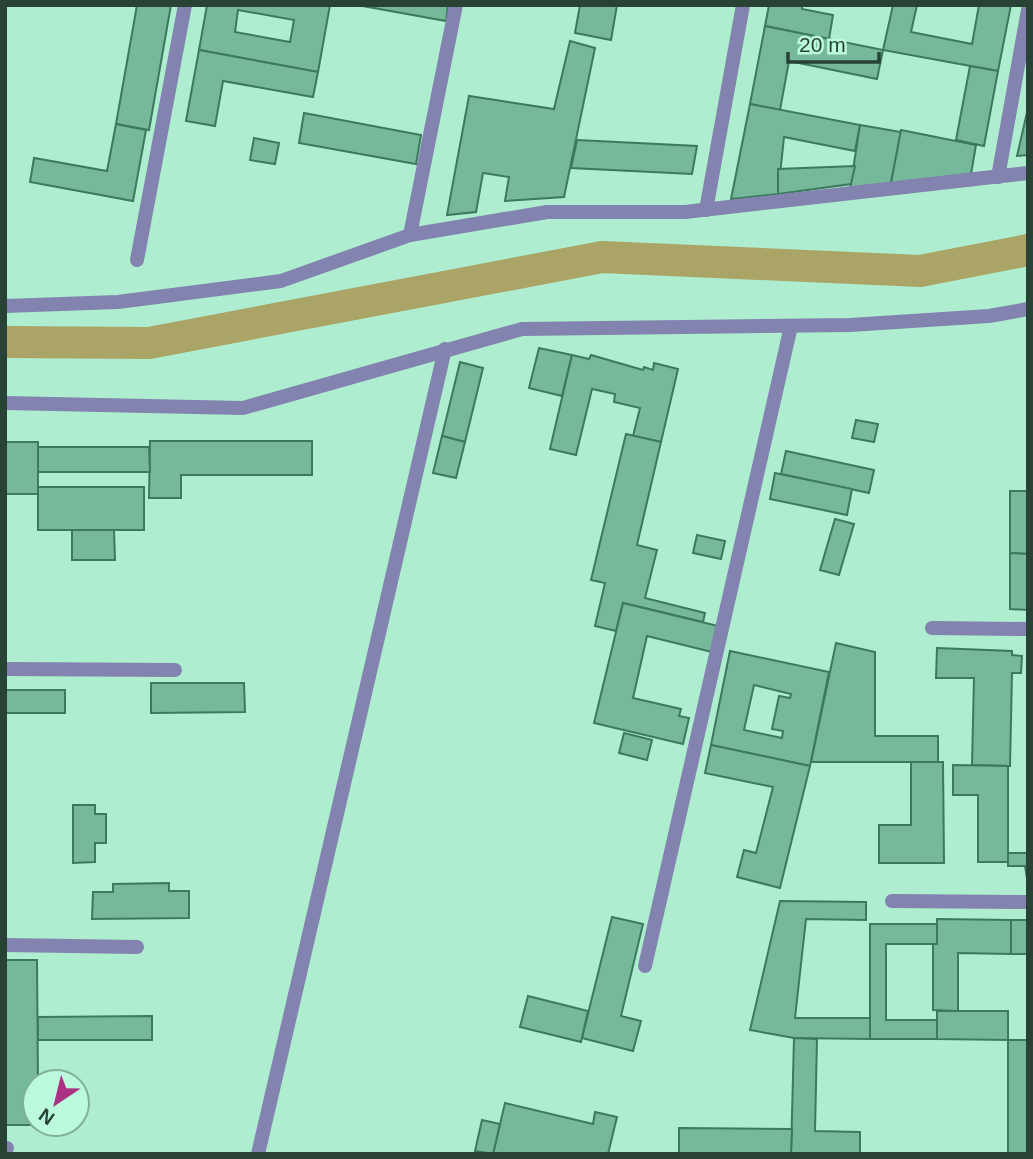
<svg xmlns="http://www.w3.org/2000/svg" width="1033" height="1159" font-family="Arial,sans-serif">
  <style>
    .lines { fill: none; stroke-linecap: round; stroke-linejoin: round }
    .canal { stroke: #aaa466; stroke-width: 32 }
    .building { fill: #75b99a; stroke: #3d795f; stroke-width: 2; fill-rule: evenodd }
    .service { stroke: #8283ae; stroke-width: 14 }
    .minor { stroke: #8283ae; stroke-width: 14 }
  </style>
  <rect width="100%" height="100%" fill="#aeedcf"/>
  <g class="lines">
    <!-- canal -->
    <path class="canal" d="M5,342L149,343L602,257L920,271L1028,250"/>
  </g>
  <!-- building -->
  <g class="building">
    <path d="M137,5H171L149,130L116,124Z"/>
    <path d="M207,5H330L318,72L199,50ZM238,10L294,20L290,42L235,32Z"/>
    <path d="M357,5H448L446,21Z"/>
    <path d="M580,5H617L611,40L575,33Z"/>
    <path d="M769,5H802V9L833,15L829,39L765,26Z"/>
    <path d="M893,5H917L911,32L972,44L979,5H1011L998,71L883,50Z"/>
    <path d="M765,26L883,50L877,79L789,61L780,110L750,104Z"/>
    <path d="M570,41L595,48L564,197L505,201L509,177L483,173L476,212L447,215L469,96L554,109Z"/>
    <path d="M199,50L318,72L313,97L223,81L215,126L186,121Z"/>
    <path d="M970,66L998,71L984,146L956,140Z"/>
    <path d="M750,104L860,125L855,151L784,137L778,194L731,199Z"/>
    <path d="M1028,108V155L1017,156Z"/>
    <path d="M304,113L421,135L416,164L299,143Z"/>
    <path d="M116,124L146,130L133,201L30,182L34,158L107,171Z"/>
    <path d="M860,125L901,132L891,183L850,189Z"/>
    <path d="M901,130L976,145L971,174L891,183Z"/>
    <path d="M254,138L279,143L275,164L250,160Z"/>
    <path d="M577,140L697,146L692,174L571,168Z"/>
    <path d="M855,166L851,184L778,194V169Z"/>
    <path d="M539,348L572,355L562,396L529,388Z"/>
    <path d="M572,355L589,359L591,355L643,370L644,367L653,370L654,363L678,369L661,442L633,436L640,408L614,402L615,394L592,389L576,455L550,449Z"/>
    <path d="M460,362L483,368L465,442L442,436Z"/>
    <path d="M856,420L878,424L874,442L852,438Z"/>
    <path d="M626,434L661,442L637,545L657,550L645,598L705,613L703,622L623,603L616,631L595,626L605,583L591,580Z"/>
    <path d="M442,436L465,442L456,478L433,473Z"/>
    <path d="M150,441H312V475H181V498H149Z"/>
    <rect x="5" y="442" width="33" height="52"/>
    <path d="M38,447H149L150,472H38Z"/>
    <path d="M786,451L874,470L869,493L781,474Z"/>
    <path d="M775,473L852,489L847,515L770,499Z"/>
    <rect x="38" y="487" width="106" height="43"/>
    <path d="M1010,491H1028V554L1010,553Z"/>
    <path d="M835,519L854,524L839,575L820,570Z"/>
    <path d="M72,530H114L115,560H72Z"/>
    <path d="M697,535L725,541L721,559L693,553Z"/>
    <path d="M1010,553L1028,554V610L1010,609Z"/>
    <path d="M623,603L718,626L712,652L647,636L633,698L681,709L679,716L689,718L683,744L594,723Z"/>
    <path d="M836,643L875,652V736H938V762H811Z"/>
    <path d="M937,648L1012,651V655L1022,656L1021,673H1012L1010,766L972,765L974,678H936Z"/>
    <path d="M730,651L829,672L810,766L711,745ZM754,685L791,694L790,698L779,696L772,729L783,731L782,738L744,730Z"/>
    <path d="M151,683H244L245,712L151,713Z"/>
    <rect x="5" y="690" width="60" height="23"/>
    <path d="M624,733L652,740L647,760L619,753Z"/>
    <path d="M711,745L810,766L780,888L737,877L744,850L756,853L773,787L705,773Z"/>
    <path d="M911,762H943L944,863H879V825H911Z"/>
    <path d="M953,765L1008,766V862H978V795H953Z"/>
    <path d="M73,805H95V814H106V843H95V862L73,863Z"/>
    <path d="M1008,853H1028V885L1025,866H1008Z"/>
    <path d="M169,883V891H189V918L92,919L93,892H113V884Z"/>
    <path d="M780,901L866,902V920L806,919L795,1018H870V1039L794,1038L750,1030Z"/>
    <path d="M612,917L643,924L621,1016L641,1021L633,1051L582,1038Z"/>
    <path d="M937,919L1011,920V954L958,953V1011L933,1010V944H937Z"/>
    <rect x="1011" y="920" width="17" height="34"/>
    <path d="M870,924H937V944H886V1020H938L937,1039H870Z"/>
    <path d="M5,960H37L38,1082H35V1124L39,1125H5Z"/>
    <path d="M528,996L588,1011L581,1042L520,1027Z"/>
    <path d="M937,1011H1008V1040L937,1039Z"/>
    <path d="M152,1016V1040H38V1017Z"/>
    <path d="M794,1038L817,1039L815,1131L860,1132V1154H791Z"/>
    <path d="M1008,1040H1028L1027,1154H1008Z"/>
    <path d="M505,1103L593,1124L595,1112L617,1117L608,1154H493Z"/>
    <path d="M482,1120L500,1124L493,1154L475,1151Z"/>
    <path d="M679,1128L792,1129L791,1154H679Z"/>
  </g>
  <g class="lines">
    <!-- service -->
    <g class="service">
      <path d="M5,669L175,670"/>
      <path d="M5,945L137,947"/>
      <path d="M5,1148H7"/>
      <path d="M258,1154L445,349"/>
    </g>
    <!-- minor -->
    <g class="minor">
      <path d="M998,177L1028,10"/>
      <path d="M706,210L743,5"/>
      <path d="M410,235L456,5"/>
      <path d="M137,260L185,5"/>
      <path d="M5,306L118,302L281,281L410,235L547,212H685L1028,173"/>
      <path d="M5,403L243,408L522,329L850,325L989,316L1028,309"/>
      <path d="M932,628L1028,629"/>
      <path d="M892,901L1028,902"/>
      <path d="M645,966L791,326"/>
    </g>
  </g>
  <!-- border -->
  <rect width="1033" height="1159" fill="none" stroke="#284236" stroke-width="14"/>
  <!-- north arrow -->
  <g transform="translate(56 1103) rotate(215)"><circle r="33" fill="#bbfadc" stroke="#80b09a" stroke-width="2"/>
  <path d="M0-5L12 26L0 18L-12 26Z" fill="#ac3183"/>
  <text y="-10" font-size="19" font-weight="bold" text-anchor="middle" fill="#284236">N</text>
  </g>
  <!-- scale -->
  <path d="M788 52v10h91v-10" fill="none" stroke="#284236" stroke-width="3.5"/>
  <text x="799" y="52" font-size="21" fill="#284236" stroke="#bbfadc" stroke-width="5" paint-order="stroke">20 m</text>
</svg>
